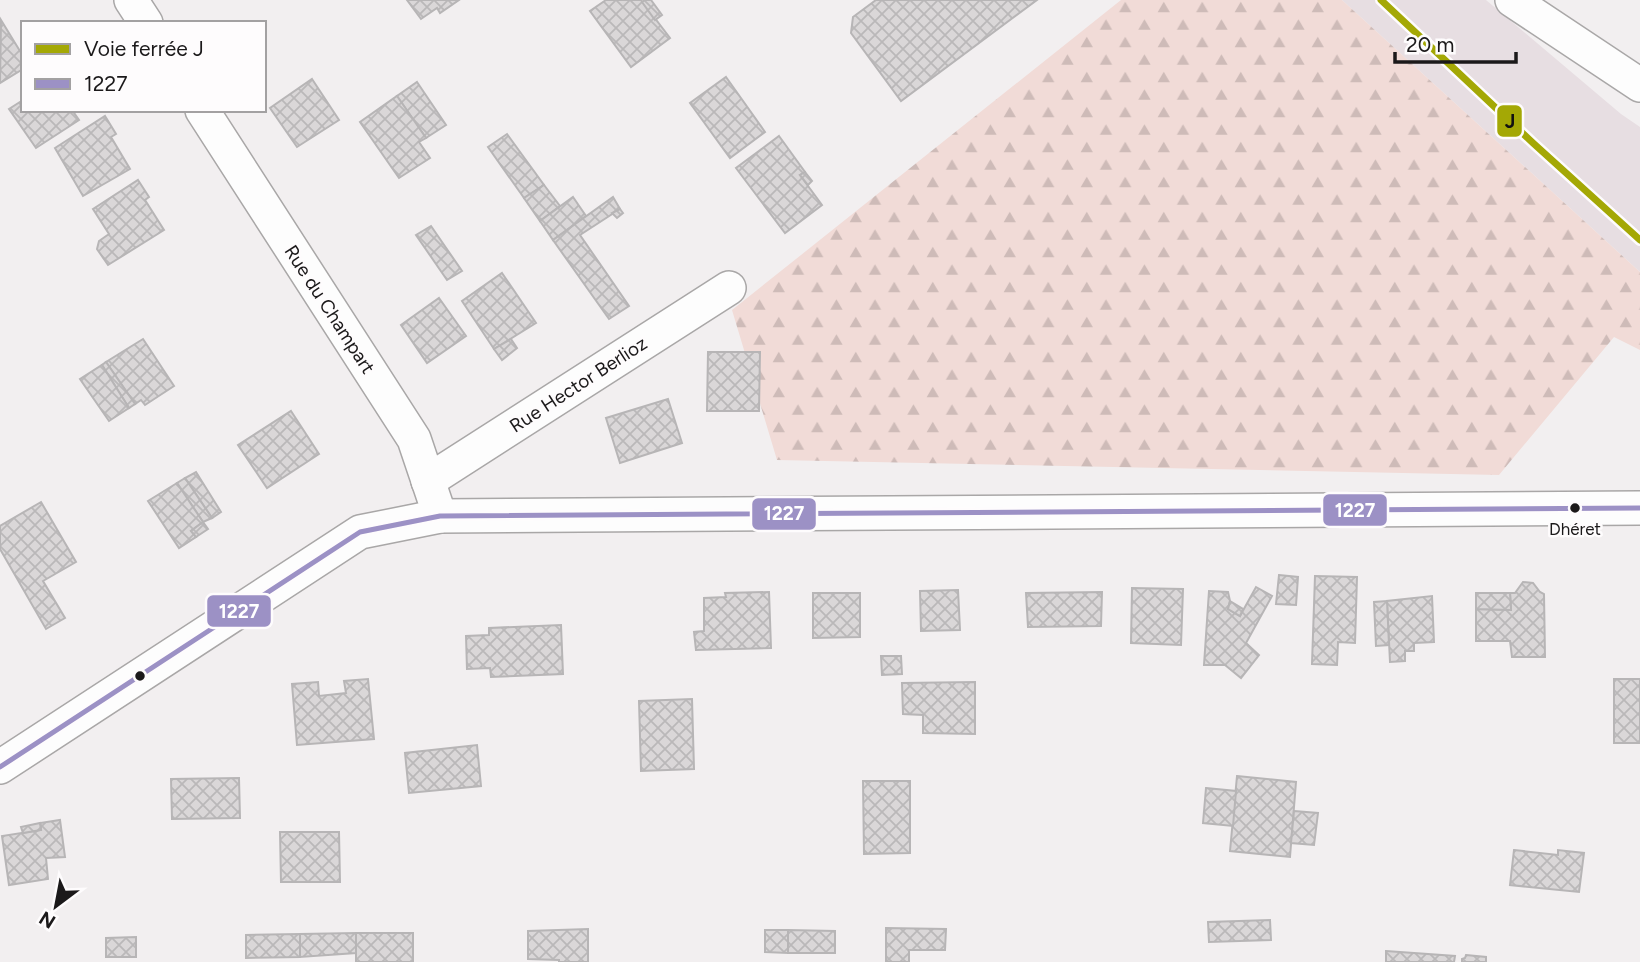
<svg xmlns="http://www.w3.org/2000/svg" width="1640" height="962" font-family="Figtree,sans-serif">
  <style>
    .built { fill: #e7dee2 }
    .forest { fill: url(#forest-firs) }
    .building { fill: url(#building-cross-hatch); stroke: #b7b5b6; stroke-width: 2 }
    .lines { fill: none; stroke-linecap: round; stroke-linejoin: round }
    .minor-casing { stroke: #a9a7a7; stroke-width: 36 }
    .minor { stroke: #fdfdfd; stroke-width: 33 }
    .bus-1-casing { stroke: #fefcfd; stroke-width: 10 }
    .bus-1 { stroke: #9c91c5; stroke-width: 5 }
    .rail-1-casing { stroke: #fefcfd; stroke-width: 12 }
    .rail-1 { stroke: #a4a805; stroke-width: 7 }
    .bus-dot { fill: #1b191a; stroke: #fefcfd; stroke-width: 2.5 }
    .labels { text-anchor: middle; stroke-width: 5; stroke-linejoin: round; paint-order: stroke }
    .bus-label { font-size: 17px; fill: #1b191a; stroke: #fefcfd }
    .street-label { font-size: 19px; fill: #1b191a; stroke: #fefcfd }
    .line-badge { stroke: #fefcfd; stroke-width: 2.5 }
    .badge-label { font-size: 19px; text-anchor: middle; font-weight: bold; fill: #fff }
    .pale-badge-label { font-size: 19px; text-anchor: middle; font-weight: bold; fill: #111 }
  </style>
  <defs>
    <pattern id="forest-firs" width="22" height="20" patternUnits="userSpaceOnUse" patternTransform="scale(1.75)"><rect width="22" height="20" fill="#f1dbd7"/><path d="M5 1l3.5 6h-7zM16 11l3.5 6h-7z" fill="#cebbb8"/></pattern>
    <pattern id="building-cross-hatch" width="8" height="8" patternUnits="userSpaceOnUse" patternTransform="scale(1.75)"><rect width="8" height="8" fill="#dad7d8"/><path d="M0 0l8 8M0 8l8-8" fill="none" stroke="#bab8b9"/></pattern>
  </defs>
  <rect width="100%" height="100%" fill="#f2eff0"/>
  <!-- built -->
  <path class="built" d="M1342,0H1486L1621,114L1640,127V272Z"/>
  <!-- forest -->
  <path class="forest" d="M1121,0H1342L1640,272V350L1614,337L1499,475L777,460L732,310Z"/>
  <!-- building -->
  <g class="building">
    <path d="M407,0H459L440,13L437,8L421,19Z"/>
    <path d="M606,0H641L670,38L631,67L590,11Z"/>
    <path d="M645,0H651L662,15L655,20L642,2Z"/>
    <path d="M876,0H1037L901,101L851,33L853,17Z"/>
    <path d="M1,20L23,56V69L0,83Z"/>
    <path d="M726,77L765,132L730,158L690,103Z"/>
    <path d="M312,79L339,120L297,147L270,108Z"/>
    <path d="M417,82L446,125L426,138L397,96Z"/>
    <path d="M397,96L426,138L419,142L430,158L399,178L360,122Z"/>
    <path d="M23,100V110H72L79,120L36,148L9,109Z"/>
    <path d="M105,116L116,134L111,137L130,169L83,196L55,148Z"/>
    <path d="M507,134L544,185L524,198L488,147Z"/>
    <path d="M779,136L805,172L800,175L822,205L785,233L736,168Z"/>
    <path d="M805,172L812,181L808,185L800,175Z"/>
    <path d="M138,180L149,197L145,200L164,230L108,265L97,249L99,241L109,234L93,209Z"/>
    <path d="M544,185L560,206L540,221L524,198Z"/>
    <path d="M573,197L586,216L553,240L540,221Z"/>
    <path d="M613,197L620,209L580,235L629,306L609,319L553,240Z"/>
    <path d="M620,209L623,213L617,218L612,213Z"/>
    <path d="M431,226L462,271L447,280L416,235Z"/>
    <path d="M502,273L536,323L494,349L462,301Z"/>
    <path d="M439,298L466,336L427,363L401,325Z"/>
    <path d="M143,339L174,386L145,405L141,400L135,404L106,362Z"/>
    <path d="M511,339L517,348L502,360L494,349Z"/>
    <path d="M708,352H760L759,411H707Z"/>
    <path d="M106,362L135,404L129,408L102,365Z"/>
    <path d="M102,365L129,408L109,421L80,379Z"/>
    <path d="M668,399L682,443L620,463L606,418Z"/>
    <path d="M291,411L319,454L267,488L238,445Z"/>
    <path d="M196,472L221,512L212,518L185,478Z"/>
    <path d="M185,478L212,518L203,522L177,483Z"/>
    <path d="M177,483L203,522L191,531L196,537L179,548L148,501Z"/>
    <path d="M41,502L76,562L43,581L65,618L46,629L0,549V526Z"/>
    <path d="M203,522L208,529L196,537L191,531Z"/>
    <path d="M1279,575L1298,577L1296,605L1276,604Z"/>
    <path d="M1315,576L1357,577L1355,643L1338,642L1337,665L1312,664Z"/>
    <path d="M1523,582L1533,583L1540,592L1544,594L1545,657H1512L1510,641H1476V609L1511,610L1510,593H1515Z"/>
    <path d="M1256,587L1272,596L1246,643L1259,655L1241,678L1225,665H1204L1209,591L1228,592L1230,601L1228,609L1240,616Z"/>
    <path d="M1132,588L1183,589L1181,645L1131,643Z"/>
    <path d="M958,590L960,630L921,631L920,591Z"/>
    <path d="M769,592L771,648L696,650L694,632L704,631V598L726,597L725,593Z"/>
    <path d="M1102,592L1101,626L1028,627L1026,593Z"/>
    <path d="M813,593H860V637L813,638Z"/>
    <path d="M1476,593H1510L1511,610L1476,609Z"/>
    <path d="M1432,596L1434,642L1414,643V651H1405V661L1390,662L1387,601Z"/>
    <path d="M1230,601L1243,609L1240,616L1228,609Z"/>
    <path d="M1387,601L1389,645L1376,646L1374,602Z"/>
    <path d="M561,625L563,674L491,677L490,668L467,669L466,636L489,635V628Z"/>
    <path d="M881,656H901L902,674L882,675Z"/>
    <path d="M368,679L374,739L297,745L292,684L318,682L319,696L346,693L344,681Z"/>
    <rect x="1614" y="679" width="26" height="64"/>
    <path d="M975,682V734L923,733V715L903,714L902,683Z"/>
    <path d="M692,699L694,769L641,771L639,701Z"/>
    <path d="M477,745L481,786L409,793L405,753Z"/>
    <path d="M1237,776L1296,782L1290,857L1230,851Z"/>
    <path d="M239,778L240,818L172,819L171,779Z"/>
    <path d="M863,781H910V853L864,854Z"/>
    <path d="M1206,788L1236,791L1233,826L1203,823Z"/>
    <path d="M1294,811L1318,813L1314,845L1291,843Z"/>
    <path d="M60,820L65,857L46,858L48,879L9,885L2,836L41,830L40,823Z"/>
    <path d="M40,823L41,830L23,833L21,827Z"/>
    <path d="M280,832H339L340,882H281Z"/>
    <path d="M1514,850L1558,855V850L1584,853L1579,892L1510,885Z"/>
    <path d="M1270,920L1271,940L1209,942L1208,922Z"/>
    <path d="M886,928L946,929L945,950H909V962H886Z"/>
    <path d="M588,929V962H559V960L528,959V931Z"/>
    <path d="M765,930H788V953L765,952Z"/>
    <path d="M788,930L835,931V953H788Z"/>
    <path d="M356,933V953L300,957V934Z"/>
    <rect x="356" y="933" width="57" height="29"/>
    <path d="M300,934V957L246,958V935Z"/>
    <path d="M136,937V957H106V938Z"/>
    <path d="M1386,951L1455,956L1454,962H1386Z"/>
    <path d="M1466,955L1486,957V962H1462V959L1465,958Z"/>
  </g>
  <g class="lines">
    <!-- minor casing -->
    <g class="minor-casing">
      <g id="minor">
        <path d="M131,0L146,23"/>
        <path d="M1512,0L1640,85"/>
        <path d="M202,110L414,439L440,516"/>
        <path d="M428,481L729,288"/>
        <path d="M0,767L360,532L440,516L1640,508"/>
      </g>
    </g>
    <!-- minor -->
    <use href="#minor" class="minor"/>
    <!-- bus-1 casing -->
    <g class="bus-1-casing">
      <path id="bus-1" d="M0,767L360,532L440,516L1640,508"/>
    </g>
    <!-- bus-1 -->
    <use href="#bus-1" class="bus-1"/>
    <!-- rail-1 casing -->
    <g class="rail-1-casing">
      <path id="rail-1" d="M1381,0L1533,143L1640,240"/>
    </g>
    <!-- rail-1 -->
    <use href="#rail-1" class="rail-1"/>
  </g>
  <!-- markers -->
  <g class="bus-dot">
    <circle cx="1575" cy="508" r="6"/>
    <circle cx="140" cy="676" r="6"/>
  </g>
  <g class="labels">
    <!-- bus labels -->
    <g class="bus-label">
      <text x="1575" y="535">Dhéret</text>
    </g>
    <!-- street labels -->
    <g class="street-label">
      <text transform="translate(330 309) rotate(57)" y="7">Rue du Champart</text>
      <text transform="translate(578 384) rotate(-33)" y="7">Rue Hector Berlioz</text>
    </g>
  </g>
  <g class="line-badge">
    <rect x="1496" y="104" width="27" height="34" rx="7" fill="#a4a805"/>
    <rect x="1322" y="493" width="66" height="34" rx="7" fill="#9c91c5"/>
    <rect x="751" y="497" width="66" height="34" rx="7" fill="#9c91c5"/>
    <rect x="206" y="594" width="66" height="34" rx="7" fill="#9c91c5"/>
  </g>
  <g class="badge-label">
    <text x="1355" y="517">1227</text>
    <text x="784" y="520">1227</text>
    <text x="239" y="618">1227</text>
  </g>
  <g class="pale-badge-label">
    <text x="1510" y="128">J</text>
  </g>
  <!-- legend -->
  <rect x="21" y="21" width="245" height="91" fill="#fefcfd" stroke="#a3a1a2" stroke-width="2"/>
  <rect x="35" y="44" width="35" height="10" fill="#a4a805" stroke="#a3a1a2" stroke-width="2"/>
  <text x="84" y="56" font-size="21" fill="#1b191a">Voie ferrée J</text>
  <rect x="35" y="79" width="35" height="10" fill="#9c91c5" stroke="#a3a1a2" stroke-width="2"/>
  <text x="84" y="91" font-size="21" fill="#1b191a">1227</text>
  <!-- north arrow -->
  <g transform="translate(56 906) rotate(212)" stroke="#fefcfd" stroke-width="5" paint-order="stroke">
  <path d="M0-5L12 26L0 18L-12 26Z" fill="#1b191a"/>
  <text y="-10" font-size="19" font-weight="bold" text-anchor="middle" fill="#1b191a">N</text>
  </g>
  <!-- scale -->
  <path d="M1395 52v10h121v-10" fill="none" stroke="#1b191a" stroke-width="3.5"/>
  <text x="1406" y="52" font-size="21" fill="#1b191a" stroke="#fefcfd" stroke-width="5" paint-order="stroke">20 m</text>
</svg>
